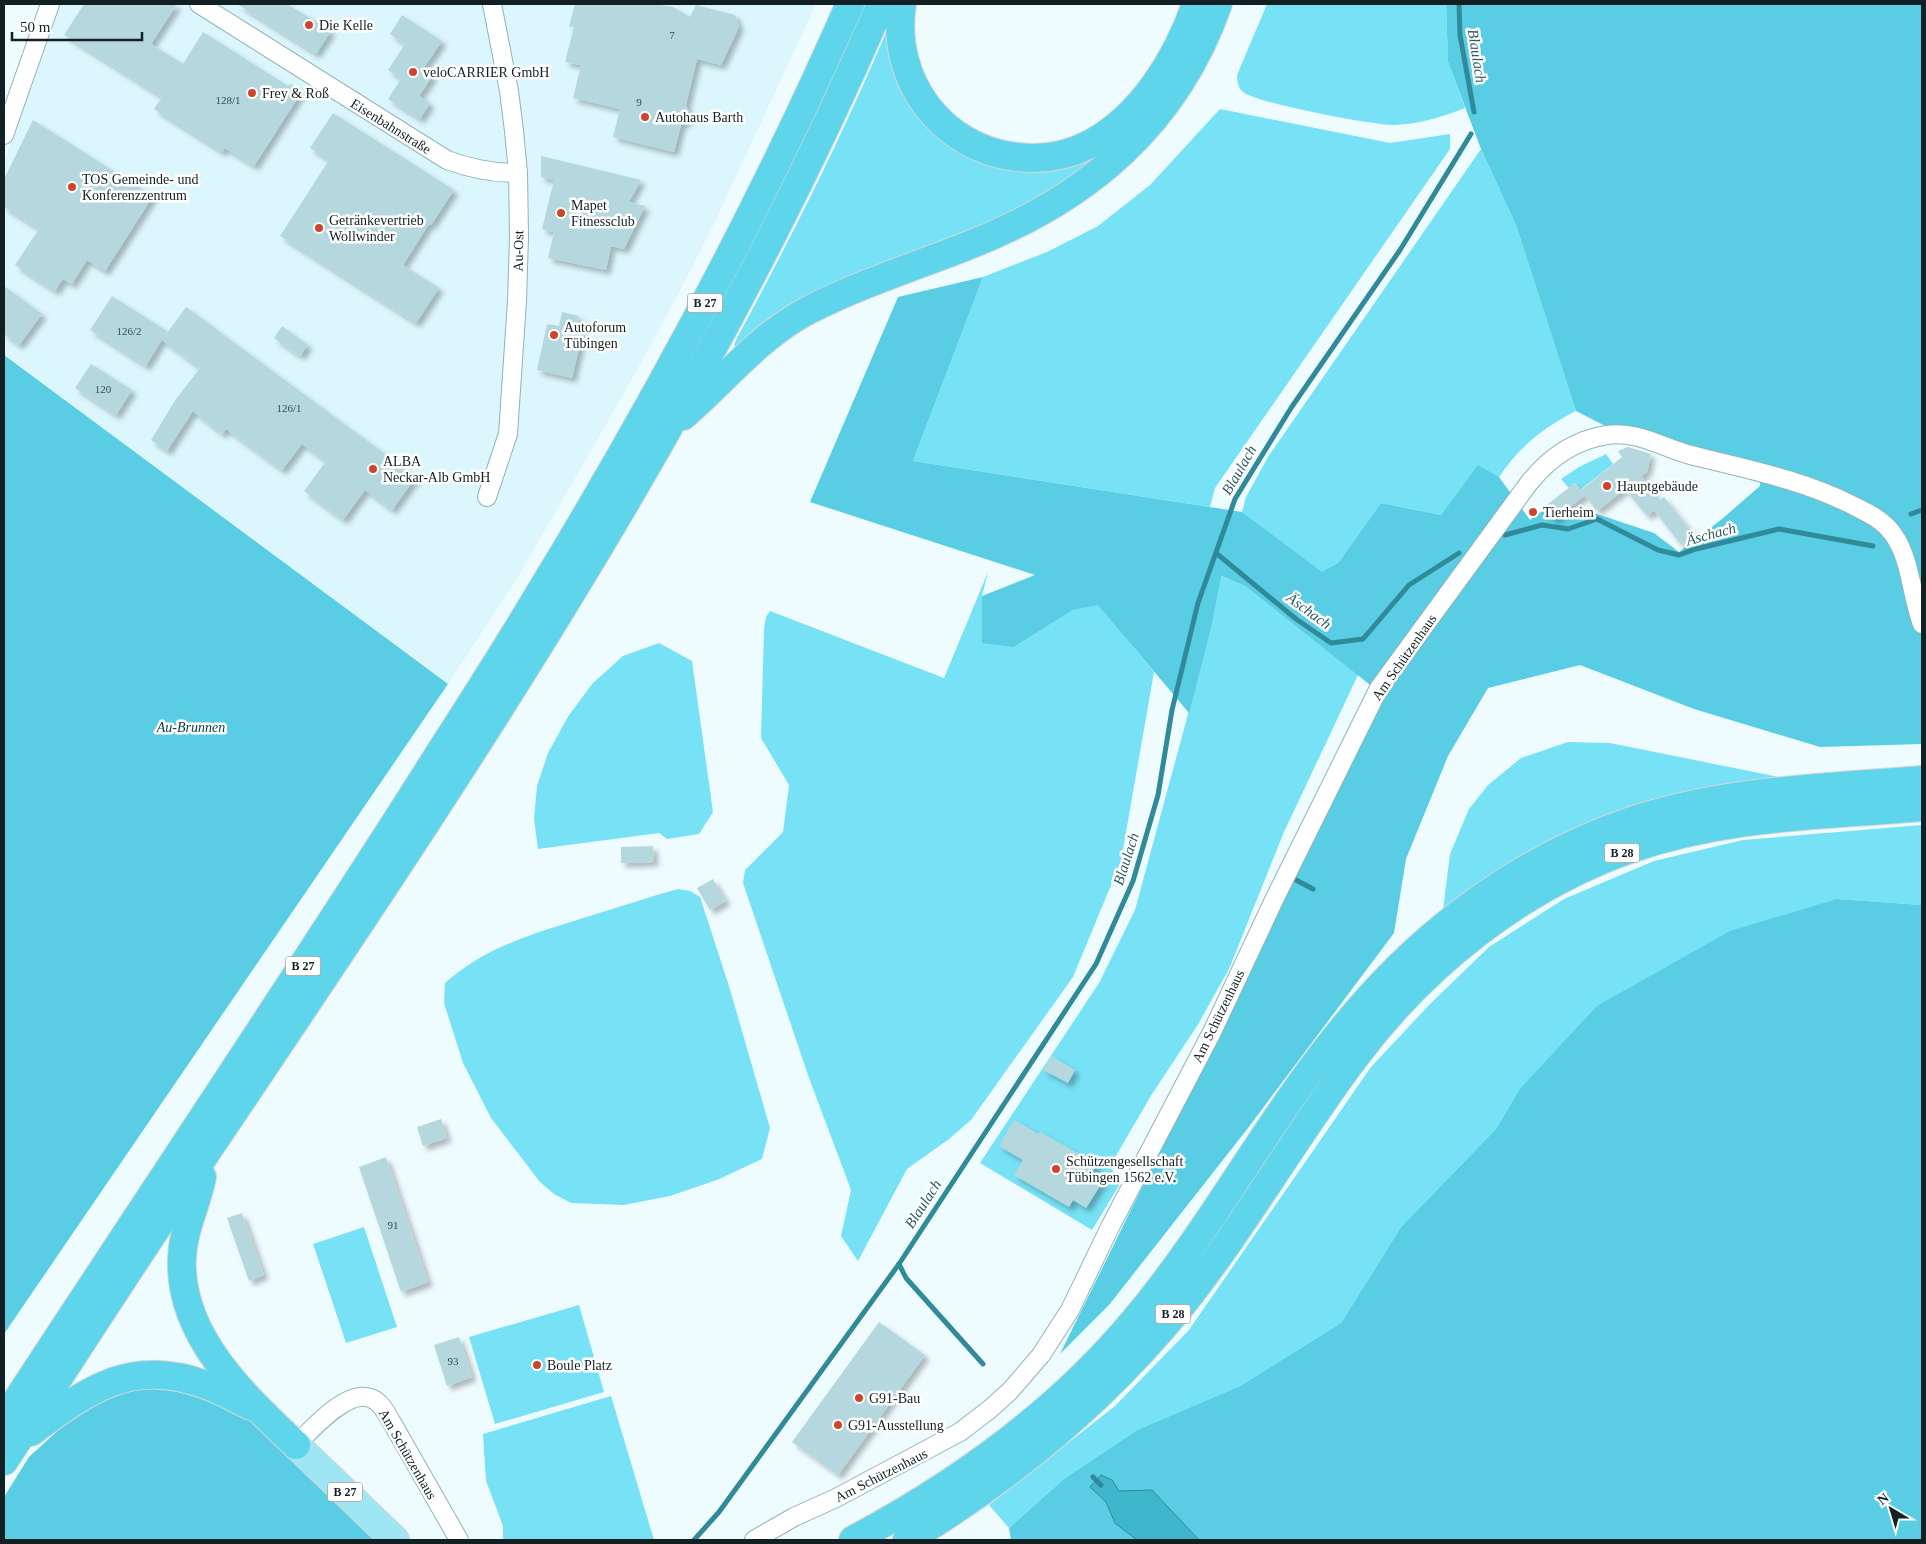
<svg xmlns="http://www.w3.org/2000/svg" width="1926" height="1544" font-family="'Times New Roman',serif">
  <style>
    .built { fill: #dbf6fc }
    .green { fill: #77e1f5 }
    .forest { fill: #58cde3 }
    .water { fill: #3eb7cc; stroke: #318a99 }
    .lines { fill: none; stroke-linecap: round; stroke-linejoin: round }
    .stream { stroke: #318a99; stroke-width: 5 }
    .building { fill: #b5d8df; filter: url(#shadow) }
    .street-casing { stroke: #91b3ba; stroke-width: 20 }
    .primary-casing { stroke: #d5d7d7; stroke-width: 30 }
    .highway-casing { stroke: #d5d7d7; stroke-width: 30 }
    .street { stroke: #fff; stroke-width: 18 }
    .primary { stroke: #9ee6f3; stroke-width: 28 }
    .highway { stroke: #5ed5eb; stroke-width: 28 }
    .poi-dot { fill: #d0442d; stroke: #fff; stroke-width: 2 }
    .labels { text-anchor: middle; stroke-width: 5; stroke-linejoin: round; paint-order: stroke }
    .number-label { font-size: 11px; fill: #3c4e52 }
    .shield { fill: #fff; stroke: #5a6365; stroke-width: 1 }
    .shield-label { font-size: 12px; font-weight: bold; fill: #132023 }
    .poi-label { font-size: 14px; fill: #132023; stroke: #fff; text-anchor: start }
    .street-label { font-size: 14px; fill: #132023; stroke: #fff }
    .park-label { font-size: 14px; font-style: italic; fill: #033c45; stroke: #fff }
    .water-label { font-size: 15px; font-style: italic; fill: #2a5b65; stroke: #fff }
  </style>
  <defs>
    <filter id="shadow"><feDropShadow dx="4.5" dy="4.5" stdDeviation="2.5" flood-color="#0004"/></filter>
  </defs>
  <rect width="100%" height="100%" fill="#eefcff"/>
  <!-- built -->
  <path class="built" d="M59,4H816L712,228L673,304L626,390L515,582L448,684L4,355V162Z"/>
  <!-- green -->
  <g class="green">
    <path d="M1267,4H1446L1448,62L1465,108C1442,117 1420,124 1395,125C1375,126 1256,103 1243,92C1238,88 1237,81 1237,75Z"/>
    <path d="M887,30L890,31L937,132L1082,158L1106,154L1069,184L738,348L735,347L734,345L737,338C791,238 843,135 887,30Z"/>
    <path d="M1220,109L1390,143L1450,134V149L1215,488L1210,507L913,461L983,277L1047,252L1098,226L1150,185Z"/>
    <path d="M1481,149L1516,225L1576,411C1544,427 1519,447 1499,477L1478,466L1441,515L1381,503L1338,563L1322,573L1242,512L1246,497L1268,457Z"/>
    <path d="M1606,454L1613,464L1580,490L1575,483L1569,488L1561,479L1579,467Z"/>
    <path d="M988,572L982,596L1014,647L1073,610L1098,604L1154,672L1121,861L1073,977L971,1120L949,1139L907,1169L858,1261L841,1236L851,1190L809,1078L743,883L745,870L783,832L789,785L761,738L764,629L766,617L770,611L944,678Z"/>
    <path d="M1220,576L1245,586L1358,675L1284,832L1229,969L1197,1026L1152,1094L1110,1166L1120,1184L1092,1230L980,1163L1099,983L1135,910L1211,629Z"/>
    <path d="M659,643L692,661L713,812L699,834L667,839L659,833L538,849L534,819L537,786L548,753L569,715L593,683L623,656Z"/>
    <path d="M1568,742L1610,743L1794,780L1443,910L1450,854L1469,809L1488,785L1521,758Z"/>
    <path d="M1922,825V905L1837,899L1519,1090L1496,1129L1401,1227L1341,1323L1240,1386L1137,1430L1065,1478L1009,1528L989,1505L1115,1406L1189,1330L1371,1067L1431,1003L1489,947L1564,899L1654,861L1743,840Z"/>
    <path d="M678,889L690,891L700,897L729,986L770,1128L762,1159L717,1180L670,1196L624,1205L571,1203L554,1194L540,1182L491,1118L463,1063L444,1003L445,983C488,945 536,933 590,916C619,907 649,897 678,889Z"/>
    <path d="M364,1227L397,1327L346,1343L313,1244Z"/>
    <path d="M579,1305L604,1392L495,1424L469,1337Z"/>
    <path d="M611,1396L654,1540H503V1526L486,1481L483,1434Z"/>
  </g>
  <!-- forest -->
  <g class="forest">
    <path d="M1446,4H1922V744L1820,747L1694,709L1580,665L1488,688L1448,756L1406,859L1394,933L1248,1128L1109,1305L1060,1354L1384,696L1245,586L1221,576L1211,629L1189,713L1098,605L1073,610L1014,647L982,643V596L1035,575L810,502L898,297L983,277L913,461L1242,512L1322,572L1338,563L1381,503L1441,515L1478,465L1499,477L1530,520L1545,509L1554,520L1560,515L1588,511L1654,533L1679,552L1722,519L1760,486L1761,472L1621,434L1576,411L1516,225L1481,149L1448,62Z"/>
    <path d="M4,355L448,684L4,1334Z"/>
    <path d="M1837,899L1922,905V1540H1011L1009,1528L1065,1478L1137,1430L1240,1386L1341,1323L1401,1227L1496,1129L1519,1090L1597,1006L1730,931Z"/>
    <path d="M111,1382L229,1396L395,1540H4V1497L29,1457Z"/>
  </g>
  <!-- water -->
  <path class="water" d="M1101,1475L1112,1480L1119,1491L1152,1490L1199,1540H1137L1115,1523L1106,1502L1090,1487Z"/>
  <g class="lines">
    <!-- stream -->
    <g class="stream">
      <path d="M1459,4L1460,35L1474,112"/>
      <path d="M1911,514L1922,510"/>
      <path d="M1505,535L1542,525L1568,529L1597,519L1658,550L1679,555L1696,549L1779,529L1873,546"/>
      <path d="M1216,553L1296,619L1331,643L1363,639L1409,585L1459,553"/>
      <path d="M1296,880L1313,889"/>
      <path d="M899,1264L906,1278L983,1364"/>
      <path d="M1093,1477L1101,1485"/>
      <path d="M694,1540L719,1512L899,1264L1096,964L1133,881L1158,795L1172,710L1198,603L1235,499L1291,408L1400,250L1471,134"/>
    </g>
  </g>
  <!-- building -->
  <g class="building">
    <path d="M84,4H177L151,44L183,64L203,32L288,86L290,84L302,91L254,166L225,148L222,152L154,109L162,97L64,35Z"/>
    <path d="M237,4H287L331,31L316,54Z"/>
    <path d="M575,4H654L673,7L690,17L696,5L735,15L739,27L721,65L697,59L686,105L689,112L688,119L681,125L674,152L613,137L620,109L573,98L581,65L565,62L574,27L569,26Z"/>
    <path d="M402,15L442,41L423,69L433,75L419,96L430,103L420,119L388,99L401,79L388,70L405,44L390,34Z"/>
    <path d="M333,113L454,190L431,225L429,224L403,265L439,288L416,323L280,236L329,160L310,148Z"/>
    <path d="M33,120L153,196L105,271L87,260L72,284L63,279L55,291L15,265L39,229L4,207V179Z"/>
    <path d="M541,156L641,180L629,202L645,206L624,249L611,246L606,270L548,258L554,232L542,229L554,180L541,177Z"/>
    <path d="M4,286L42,314L19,345L4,334Z"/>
    <path d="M112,296L167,331L146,366L90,330Z"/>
    <path d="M186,307L416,477L392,510L365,490L343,520L304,491L326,461L302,444L282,470L226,429L222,434L193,411L167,451L151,440L176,399L200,368L162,340Z"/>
    <path d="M562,312L579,316L575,330L583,332L572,378L537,370L547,324L559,326Z"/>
    <path d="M282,326L308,345L300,356L274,338Z"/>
    <path d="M91,364L132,390L116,415L75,388Z"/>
    <path d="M1628,447L1651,454L1647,472L1641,476L1660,500L1664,497L1694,535L1681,545L1654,510L1647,516L1625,489L1597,511L1581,490L1622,457L1618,451Z"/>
    <path d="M1575,483L1585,495L1554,520L1544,507Z"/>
    <path d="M653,846L654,862L621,863V847Z"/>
    <path d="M713,879L726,901L710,910L697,888Z"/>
    <path d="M1051,1056L1075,1070L1068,1083L1043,1070Z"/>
    <path d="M441,1119L447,1138L423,1146L417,1127Z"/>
    <path d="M1014,1120L1039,1134L1040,1132L1097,1164L1091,1174L1103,1181L1086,1208L1073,1200L1069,1207L1014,1175L1023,1160L999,1146Z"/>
    <path d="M386,1157L428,1282L401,1292L359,1167Z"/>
    <path d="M242,1213L264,1275L249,1281L227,1218Z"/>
    <path d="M879,1322L925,1355L838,1475L792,1442Z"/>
    <path d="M459,1337L472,1377L447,1386L434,1345Z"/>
  </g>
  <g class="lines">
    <!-- street casing -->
    <g class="street-casing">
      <g id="street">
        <path d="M199,4L447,160C471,169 492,173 518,173"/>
        <path d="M4,135L50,4"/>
        <path d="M487,497L508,434L517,301L519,236L518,173L514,131L509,91L492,4"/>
        <path d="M296,1445C311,1430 347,1389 370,1398C381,1401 386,1413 391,1421L459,1540"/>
        <path d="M754,1540L794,1517L836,1498L960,1432L990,1409L1010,1391L1041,1355L1070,1310L1110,1227L1212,1032L1274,900L1379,688L1529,483C1549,458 1574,440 1607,435C1636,431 1660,446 1687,454C1744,469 1797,478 1850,504C1866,512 1882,519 1893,534C1911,559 1911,595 1922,624"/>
      </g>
    </g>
    <!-- primary casing -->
    <g class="primary-casing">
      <path id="primary" d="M296,1445L395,1540"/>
    </g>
    <!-- highway casing -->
    <g class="highway-casing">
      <g id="highway">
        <path d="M902,4C890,79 941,149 1018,157C1042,160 1066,156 1088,145C1141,118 1177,59 1196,4"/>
        <path d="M683,416C724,381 758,337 807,311C859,284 917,266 972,244C1088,198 1176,124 1218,4"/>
        <path d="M202,1177C197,1204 183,1229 182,1258C178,1335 244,1396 296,1445"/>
        <path d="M4,1420C140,1212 279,1005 413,795C456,727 500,660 541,591C656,402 761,207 850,4"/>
        <path d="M31,1432C88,1390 131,1357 206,1385C221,1390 236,1399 251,1406"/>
        <path d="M4,1461C71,1359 138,1255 206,1153C455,783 704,416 881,4"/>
        <path d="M853,1540C956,1485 1058,1412 1134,1321C1216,1224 1273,1109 1356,1013C1427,929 1519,861 1623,824C1719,790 1821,788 1922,780"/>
        <path d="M907,1540C1011,1478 1104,1400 1181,1306C1244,1227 1294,1138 1355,1057C1424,965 1520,888 1630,849C1728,815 1821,816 1922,807"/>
      </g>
    </g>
    <!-- street -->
    <use href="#street" class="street"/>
    <!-- primary -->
    <use href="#primary" class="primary"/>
    <!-- highway -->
    <use href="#highway" class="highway"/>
  </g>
  <!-- markers -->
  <g class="poi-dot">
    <circle cx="309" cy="25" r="5"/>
    <circle cx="413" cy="72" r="5"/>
    <circle cx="252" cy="93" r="5"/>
    <circle cx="645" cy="117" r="5"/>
    <circle cx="72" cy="187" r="5"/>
    <circle cx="561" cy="213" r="5"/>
    <circle cx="319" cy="228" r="5"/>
    <circle cx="554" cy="335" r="5"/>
    <circle cx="373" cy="469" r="5"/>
    <circle cx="1607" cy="486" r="5"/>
    <circle cx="1533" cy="512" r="5"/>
    <circle cx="1056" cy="1169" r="5"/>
    <circle cx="537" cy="1365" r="5"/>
    <circle cx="859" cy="1398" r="5"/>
    <circle cx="838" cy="1425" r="5"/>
  </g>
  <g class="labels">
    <!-- number labels -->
    <g class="number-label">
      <text x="672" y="39">7</text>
      <text x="228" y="104">128/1</text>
      <text x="639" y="106">9</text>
      <text x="129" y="335">126/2</text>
      <text x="103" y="393">120</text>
      <text x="289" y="412">126/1</text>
      <text x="393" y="1229">91</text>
      <text x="453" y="1365">93</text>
    </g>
    <!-- shield labels -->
    <g class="shield">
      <rect x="687.5" y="293.5" width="35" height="19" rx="4"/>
      <rect x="1604.5" y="843.5" width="35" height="19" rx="4"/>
      <rect x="285.5" y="956.5" width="35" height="19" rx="4"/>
      <rect x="1155.5" y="1304.5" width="35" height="19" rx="4"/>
      <rect x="327.5" y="1482.5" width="35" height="19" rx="4"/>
    </g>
    <g class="shield-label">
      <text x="705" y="307">B 27</text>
      <text x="1622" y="857">B 28</text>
      <text x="303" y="970">B 27</text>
      <text x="1173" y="1318">B 28</text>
      <text x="345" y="1496">B 27</text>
    </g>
    <!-- poi labels -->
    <g class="poi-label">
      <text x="319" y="30">Die Kelle</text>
      <text x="423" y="77">veloCARRIER GmbH</text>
      <text x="262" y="98">Frey &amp; Roß</text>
      <text x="655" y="122">Autohaus Barth</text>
      <text x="82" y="184">TOS Gemeinde- und<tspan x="82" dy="16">Konferenzzentrum</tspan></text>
      <text x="571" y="210">Mapet<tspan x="571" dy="16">Fitnessclub</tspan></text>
      <text x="329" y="225">Getränkevertrieb<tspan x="329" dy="16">Wollwinder</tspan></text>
      <text x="564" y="332">Autoforum<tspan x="564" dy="16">Tübingen</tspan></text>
      <text x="383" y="466">ALBA<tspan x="383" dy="16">Neckar-Alb GmbH</tspan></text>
      <text x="1617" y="491">Hauptgebäude</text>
      <text x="1543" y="517">Tierheim</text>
      <text x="1066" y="1166">Schützengesellschaft<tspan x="1066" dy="16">Tübingen 1562 e.V.</tspan></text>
      <text x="547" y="1370">Boule Platz</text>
      <text x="869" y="1403">G91-Bau</text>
      <text x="848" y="1430">G91-Ausstellung</text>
    </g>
    <!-- street labels -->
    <g class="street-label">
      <text transform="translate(391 126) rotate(32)" y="5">Eisenbahnstraße</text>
      <text transform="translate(518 251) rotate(-89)" y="5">Au-Ost</text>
      <text transform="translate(1404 657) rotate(-55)" y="5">Am Schützenhaus</text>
      <text transform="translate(1218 1016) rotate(-64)" y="5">Am Schützenhaus</text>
      <text transform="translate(408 1454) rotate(60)" y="5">Am Schützenhaus</text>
      <text transform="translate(881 1475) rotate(-27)" y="5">Am Schützenhaus</text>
    </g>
    <!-- park labels -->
    <g class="park-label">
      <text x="191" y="732">Au-Brunnen</text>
    </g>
    <!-- water labels -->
    <g class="water-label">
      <text transform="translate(1477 56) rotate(81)" y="5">Blaulach</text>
      <text transform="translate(1239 470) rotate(-60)" y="5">Blaulach</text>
      <text transform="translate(1711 534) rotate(-15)" y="5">Äschach</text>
      <text transform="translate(1309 611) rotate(36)" y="5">Äschach</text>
      <text transform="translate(1126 859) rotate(-72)" y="5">Blaulach</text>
      <text transform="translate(923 1204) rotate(-57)" y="5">Blaulach</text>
    </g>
  </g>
  <!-- border -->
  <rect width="1926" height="1544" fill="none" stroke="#132023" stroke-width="10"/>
  <!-- north arrow -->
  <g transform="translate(1891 1509) rotate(322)" stroke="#ffffff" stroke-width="4" paint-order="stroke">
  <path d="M0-4L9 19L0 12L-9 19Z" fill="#132023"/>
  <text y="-8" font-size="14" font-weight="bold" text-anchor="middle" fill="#132023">N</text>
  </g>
  <!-- scale -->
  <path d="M12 32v8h130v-8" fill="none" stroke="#132023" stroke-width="2.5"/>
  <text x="20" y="32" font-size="15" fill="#132023" stroke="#ffffff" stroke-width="4" paint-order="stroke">50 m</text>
</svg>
